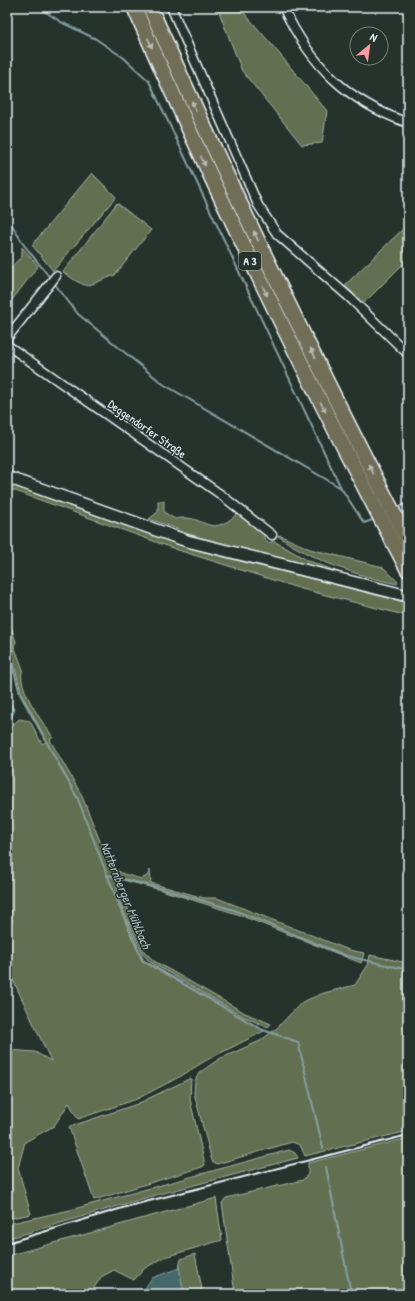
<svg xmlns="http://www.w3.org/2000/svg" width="415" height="1301" font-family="'Patrick Hand',sans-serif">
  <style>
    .green { fill: #627051; stroke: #a5b0a4 }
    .water { fill: #45686b; stroke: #869fa3 }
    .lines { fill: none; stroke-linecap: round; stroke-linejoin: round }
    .stream { stroke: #869fa3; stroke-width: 2 }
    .minor-casing { stroke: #e8f1f8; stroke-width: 11 }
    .secondary-casing { stroke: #e8f1f8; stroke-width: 14 }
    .motorway-casing { stroke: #e8f1f8; stroke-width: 17 }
    .minor { stroke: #26332d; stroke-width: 8 }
    .secondary { stroke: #26332d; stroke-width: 11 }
    .motorway { stroke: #716e59; stroke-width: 14 }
    .rail { stroke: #e8f1f8; stroke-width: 2 }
    .oneway { fill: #b8bdb8 }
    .labels { text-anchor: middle; stroke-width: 3; stroke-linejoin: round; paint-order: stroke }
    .shield { fill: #26332d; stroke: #aeb8bb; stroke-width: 1 }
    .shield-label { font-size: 11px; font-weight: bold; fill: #e8f1f8 }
    .street-label { font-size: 12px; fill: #e8f1f8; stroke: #26332d }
    .water-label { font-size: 13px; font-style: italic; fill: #a7bac0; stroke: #26332d }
  </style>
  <rect width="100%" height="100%" fill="#26332d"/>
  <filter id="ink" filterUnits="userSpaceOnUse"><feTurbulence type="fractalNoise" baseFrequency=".025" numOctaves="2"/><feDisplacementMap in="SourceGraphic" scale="8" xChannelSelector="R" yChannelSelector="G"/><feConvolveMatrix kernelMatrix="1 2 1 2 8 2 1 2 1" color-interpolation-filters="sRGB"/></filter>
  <g filter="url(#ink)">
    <!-- green -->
    <g class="green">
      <path d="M217,7H239L272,45L327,111L322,143L302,145L242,71Z"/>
      <path d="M92,173L116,197L53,271L32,245Z"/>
      <path d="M117,203L151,230L115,275L87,286L76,281L63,272Z"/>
      <path d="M408,224V259L363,304L345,285Z"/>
      <path d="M22,247L38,266L12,300L7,298V272L22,256Z"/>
      <path d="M7,482L191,545L267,567L407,603L408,616L298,588L178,550L7,488Z"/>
      <path d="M158,501H164V512L175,519C205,512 207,541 237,514L240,515L264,532V538L268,543L274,541L307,560L346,575L250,552L178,531V529L149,519L158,512Z"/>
      <path d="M279,535L310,549L383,567L398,582L397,584C355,575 313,561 278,536Z"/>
      <path d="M7,614L16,642L14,646L23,669C15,685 43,723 53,737L50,740L81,794L106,856L112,868L124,874L141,879L147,876L150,870L151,883L204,898H217L349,950L364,953L361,963L237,914L161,890L119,879C115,889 119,901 127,906L144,951L154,961L245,1013L271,1024L268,1027L244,1017L149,961L143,954L120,903L118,905L142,961L264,1031L205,1061L181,1076L137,1099L78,1119L69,1103L54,1126L25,1142L18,1168L31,1214L7,1219V1050L35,1052L51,1061L7,967V924L13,921L7,909V731L19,719L30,721L42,744L47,741L22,695L7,637Z"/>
      <path d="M370,955L408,963V1131L305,1156L300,1145L292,1142L217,1164L212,1161L194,1093L195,1081L199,1073L219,1059L260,1041L277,1028L302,1002L324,993L355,985L368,965Z"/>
      <path d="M191,1078L190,1099L205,1165L202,1167L94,1200L69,1127L137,1104Z"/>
      <path d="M408,1138V1294H235L222,1203L226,1198L303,1180L308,1174V1163Z"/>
      <path d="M289,1150L295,1153L298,1158L145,1198L7,1239V1224L70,1210Z"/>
      <path d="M216,1198L222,1240L165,1257L145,1268L134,1280L114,1270L101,1277L92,1291L80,1294H7V1256Z"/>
      <path d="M195,1254L203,1294H184L179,1268L181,1259Z"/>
    </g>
    <!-- water -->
    <g class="water">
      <path d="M7,698L15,711L11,717L7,719Z"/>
      <path d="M179,1268L184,1294H141L152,1278Z"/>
    </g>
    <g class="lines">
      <!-- stream -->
      <g class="stream">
        <path d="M38,7L61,22L96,39L124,58L149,81L341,488"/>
        <path d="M7,217L24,245L51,279"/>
        <path d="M54,283L78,314L163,384L341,488L364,523L375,519"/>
        <path d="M7,302H8"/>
        <path d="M397,508L406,504L408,507"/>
        <path d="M7,644L20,694L78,799L107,875L143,960L263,1030L298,1042L323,1148"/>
        <path d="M7,674L13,672"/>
        <path d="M107,875L160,888L234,910L347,956L408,970"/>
        <path d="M326,1167L351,1294"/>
      </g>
      <!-- minor casing -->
      <g class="minor-casing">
        <g id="minor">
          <path d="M171,7L258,205L277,234L349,297L408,354"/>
          <path d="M283,7C311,66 347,101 408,123"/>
          <path d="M7,338L56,276"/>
          <path d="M7,345L220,494L272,535"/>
        </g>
      </g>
      <!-- secondary casing -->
      <g class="secondary-casing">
        <path id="secondary" d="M7,477L187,541L408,596"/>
      </g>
      <!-- motorway casing -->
      <g class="motorway-casing">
        <g id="motorway">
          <path d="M134,7C218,198 310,386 408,570"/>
          <path d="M150,7C230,188 317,366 408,541"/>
        </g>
      </g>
      <!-- minor -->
      <use href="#minor" class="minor"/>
      <!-- secondary -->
      <use href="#secondary" class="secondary"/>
      <!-- motorway -->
      <use href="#motorway" class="motorway"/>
      <!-- rail -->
      <path class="rail" d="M7,1243L129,1206L408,1135"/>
    </g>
    <!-- one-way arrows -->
    <defs><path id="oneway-solid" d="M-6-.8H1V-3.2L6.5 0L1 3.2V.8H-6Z"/></defs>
    <g class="oneway">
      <use href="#oneway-solid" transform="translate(150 43) rotate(66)"/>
      <use href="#oneway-solid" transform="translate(194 106) rotate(-115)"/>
      <use href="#oneway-solid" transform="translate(203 161) rotate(65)"/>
      <use href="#oneway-solid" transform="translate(256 236) rotate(-115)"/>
      <use href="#oneway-solid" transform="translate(265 291) rotate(64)"/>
      <use href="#oneway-solid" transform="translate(313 353) rotate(-117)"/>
      <use href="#oneway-solid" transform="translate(323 407) rotate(63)"/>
      <use href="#oneway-solid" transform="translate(371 469) rotate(-117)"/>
    </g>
  </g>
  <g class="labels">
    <!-- shield labels -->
    <rect class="shield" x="239" y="252" width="22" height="18" rx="3"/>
    <g class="shield-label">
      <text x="250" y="265">A 3</text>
    </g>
    <!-- street labels -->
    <g class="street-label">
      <text transform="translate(147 429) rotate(35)" y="4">Deggendorfer Straße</text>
    </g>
    <!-- water labels -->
    <g class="water-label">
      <text transform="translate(126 895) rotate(68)" y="5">Natternberger Mühlbach</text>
    </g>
  </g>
  <!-- margin -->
  <rect width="415" height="1301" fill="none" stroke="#26332d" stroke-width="24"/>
  <rect x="12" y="12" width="391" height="1277" fill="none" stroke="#e8f1f8" stroke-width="1.5" filter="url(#ink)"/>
  <!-- north arrow -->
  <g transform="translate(369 46) rotate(29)"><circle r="19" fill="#26332d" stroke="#747f7e"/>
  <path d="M0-3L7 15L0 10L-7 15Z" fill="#ff9aa2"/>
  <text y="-6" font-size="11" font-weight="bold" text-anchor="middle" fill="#e8f1f8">N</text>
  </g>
</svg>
